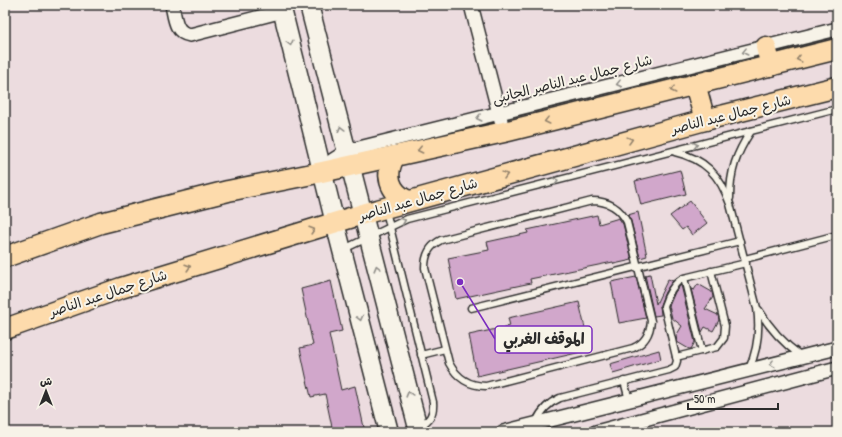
<svg xmlns="http://www.w3.org/2000/svg" width="842" height="437" font-family="'Patrick Hand','Playpen Sans Arabic',sans-serif">
  <style>
    .building { fill: #d1a7cb; stroke: #2b2b2b }
    .lines { fill: none; stroke-linecap: round; stroke-linejoin: round }
    .service-casing { stroke: #2b2b2b; stroke-width: 9 }
    .minor-casing { stroke: #2b2b2b; stroke-width: 16 }
    .secondary-casing { stroke: #2b2b2b; stroke-width: 21 }
    .primary-casing { stroke: #2b2b2b; stroke-width: 23 }
    .service { stroke: #f7f3e8; stroke-width: 6 }
    .minor { stroke: #f7f3e8; stroke-width: 13 }
    .secondary { stroke: #f7f3e8; stroke-width: 18 }
    .primary { stroke: #fddbac; stroke-width: 20 }
    .oneway { stroke: #918f8a }
    .oneway2 { stroke: #94836c }
    .labels { text-anchor: middle; stroke-width: 4; stroke-linejoin: round; paint-order: stroke }
    .street-label { font-size: 14px; fill: #2b2b2b; stroke: #f7f3e8 }
    .leader { fill: none; stroke: #7b2cbf; stroke-width: 1.5 }
    .callout-dot { fill: #7b2cbf; stroke: #f7f3e8; stroke-width: 1.5 }
    .callout { fill: #f7f3e8; stroke: #7b2cbf; stroke-width: 1.5 }
    .callout-label { font-size: 15px; text-anchor: middle; font-weight: bold; fill: #2b2b2b }
  </style>
  <rect width="100%" height="100%" fill="#ecdcdf"/>
  <filter id="ink" filterUnits="userSpaceOnUse"><feTurbulence type="fractalNoise" baseFrequency=".025" numOctaves="2"/><feDisplacementMap in="SourceGraphic" scale="8" xChannelSelector="R" yChannelSelector="G"/><feConvolveMatrix kernelMatrix="1 2 1 2 8 2 1 2 1" color-interpolation-filters="sRGB"/></filter>
  <g filter="url(#ink)">
    <!-- building -->
    <g class="building">
      <path d="M680,170L686,194L641,205L635,181Z"/>
      <path d="M690,201L707,223L692,235L686,227L682,230L670,216Z"/>
      <path d="M638,212L647,256L640,258L631,221L628,215Z"/>
      <path d="M597,215L599,224L619,218L620,220L623,224L632,260L614,264L613,262L530,279L531,283L456,299L448,258L489,250L487,242L528,233L527,230Z"/>
      <path d="M650,274L656,304L668,279L673,281L665,292L660,305L661,315L654,316L645,275Z"/>
      <path d="M636,277L646,318L619,323L611,282Z"/>
      <path d="M331,281L342,331L329,334L341,390L355,386L365,432H355V430L345,432H333L325,394L311,397L306,376L300,348L313,345L301,289Z"/>
      <path d="M698,284L712,292L713,297L705,309L718,315L719,320L713,331L705,327L702,332L691,289L694,290Z"/>
      <path d="M681,285L695,342L691,349H689L677,342L676,336L682,326L672,318L669,306L675,292Z"/>
      <path d="M579,302L590,350L477,376L469,335L510,326L508,318Z"/>
      <path d="M659,350L661,359L613,373L610,364Z"/>
    </g>
    <g class="lines">
      <!-- service casing -->
      <g class="service-casing">
        <g id="service">
          <path d="M675,152C705,159 720,175 730,204L757,308C760,329 758,349 749,369"/>
          <path d="M730,198C730,171 736,154 751,131"/>
          <path d="M592,201C608,201 620,208 627,222L651,321C650,334 645,343 633,348L486,386C469,386 457,378 449,363L425,268C425,255 429,246 441,240Z"/>
          <path d="M386,211L433,402C434,414 430,421 419,426"/>
          <path d="M344,249L407,219L837,109"/>
          <path d="M745,259L837,235"/>
          <path d="M684,278L702,351"/>
          <path d="M471,308L740,241"/>
          <path d="M759,310C770,329 783,343 801,356"/>
          <path d="M421,355L445,349"/>
          <path d="M676,357L717,347L724,338L725,326L711,271"/>
          <path d="M624,381L629,400"/>
          <path d="M536,422C541,411 548,403 560,398L669,370L675,367L677,361L664,306C667,296 674,282 684,278L746,263"/>
        </g>
      </g>
      <!-- minor casing -->
      <g class="minor-casing">
        <g id="minor">
          <path d="M172,5C175,18 175,33 190,35L283,11"/>
          <path d="M471,5L501,121"/>
          <path d="M322,172L333,160L347,151L837,29"/>
          <path d="M503,432L837,348"/>
          <path d="M596,432L837,368"/>
        </g>
      </g>
      <!-- secondary casing -->
      <g class="secondary-casing">
        <g id="secondary">
          <path d="M281,5L335,223L389,432"/>
          <path d="M309,5L419,432"/>
        </g>
      </g>
      <!-- primary casing -->
      <g class="primary-casing">
        <g id="primary">
          <path d="M766,47L771,66"/>
          <path d="M695,84L705,120"/>
          <path d="M395,156C384,174 389,192 408,201"/>
          <path d="M5,257L101,223L228,191L322,172L504,132L837,49"/>
          <path d="M5,329L121,288L363,214L705,120L837,87"/>
        </g>
      </g>
      <!-- service -->
      <use href="#service" class="service"/>
      <!-- minor -->
      <use href="#minor" class="minor"/>
      <!-- secondary -->
      <use href="#secondary" class="secondary"/>
      <!-- primary -->
      <use href="#primary" class="primary"/>
    </g>
    <!-- one-way arrows -->
    <defs><path id="oneway-chevron" d="M-2-3.5L2.5 0L-2 3.5" fill="none" stroke-width="1.6" stroke-linecap="round" stroke-linejoin="round"/></defs>
    <g class="oneway">
      <use href="#oneway-chevron" transform="translate(290 43) rotate(76)"/>
      <use href="#oneway-chevron" transform="translate(745 52) rotate(166)"/>
      <use href="#oneway-chevron" transform="translate(619 84) rotate(166)"/>
      <use href="#oneway-chevron" transform="translate(479 118) rotate(166)"/>
      <use href="#oneway-chevron" transform="translate(341 129) rotate(-105)"/>
      <use href="#oneway-chevron" transform="translate(695 145) rotate(-14)"/>
      <use href="#oneway-chevron" transform="translate(556 181) rotate(-14)"/>
      <use href="#oneway-chevron" transform="translate(403 221) rotate(-21)"/>
      <use href="#oneway-chevron" transform="translate(377 268) rotate(-105)"/>
      <use href="#oneway-chevron" transform="translate(360 318) rotate(76)"/>
      <use href="#oneway-chevron" transform="translate(772 364) rotate(166)"/>
      <use href="#oneway-chevron" transform="translate(409 394) rotate(-105)"/>
    </g>
    <g class="oneway2">
      <use href="#oneway-chevron" transform="translate(799 59) rotate(166)"/>
      <use href="#oneway-chevron" transform="translate(673 90) rotate(166)"/>
      <use href="#oneway-chevron" transform="translate(547 121) rotate(166)"/>
      <use href="#oneway-chevron" transform="translate(630 140) rotate(-15)"/>
      <use href="#oneway-chevron" transform="translate(420 150) rotate(167)"/>
      <use href="#oneway-chevron" transform="translate(505 175) rotate(-15)"/>
      <use href="#oneway-chevron" transform="translate(312 230) rotate(-17)"/>
      <use href="#oneway-chevron" transform="translate(188 267) rotate(-17)"/>
    </g>
  </g>
  <g class="labels">
    <!-- street labels -->
    <g class="street-label">
      <text transform="translate(572 79) rotate(-14)" y="5">شارع جمال عبد الناصر الجانبى</text>
      <text transform="translate(731 114) rotate(-14)" y="5">شارع جمال عبد الناصر</text>
      <text transform="translate(418 199) rotate(-16)" y="5">شارع جمال عبد الناصر</text>
      <text transform="translate(108 293) rotate(-18)" y="5">شارع جمال عبد الناصر</text>
    </g>
  </g>
  <!-- callouts -->
  <path class="leader" d="M460 282L495 339"/>
  <circle class="callout-dot" cx="460" cy="282" r="4"/>
  <rect class="callout" x="495" y="326" width="97" height="27" rx="4"/>
  <g class="callout-label">
    <text x="544" y="344">الموقف الغربي</text>
  </g>
  <!-- margin -->
  <rect width="842" height="437" fill="none" stroke="#f7f3e8" stroke-width="20"/>
  <rect x="10" y="10" width="822" height="417" fill="none" stroke="#2b2b2b" stroke-width="1.5" filter="url(#ink)"/>
  <!-- north arrow -->
  <g transform="translate(46 391)" stroke="#f7f3e8" stroke-width="3" paint-order="stroke">
  <path d="M0-3L7 15L0 10L-7 15Z" fill="#2b2b2b"/>
  <text y="-6" font-size="11" font-weight="bold" text-anchor="middle" fill="#2b2b2b">ش</text>
  </g>
  <!-- scale -->
  <path d="M688 403v6h90v-6" fill="none" stroke="#2b2b2b" stroke-width="2"/>
  <text x="694" y="403" font-size="12" fill="#2b2b2b" stroke="#f7f3e8" stroke-width="3" paint-order="stroke">50 m</text>
</svg>
